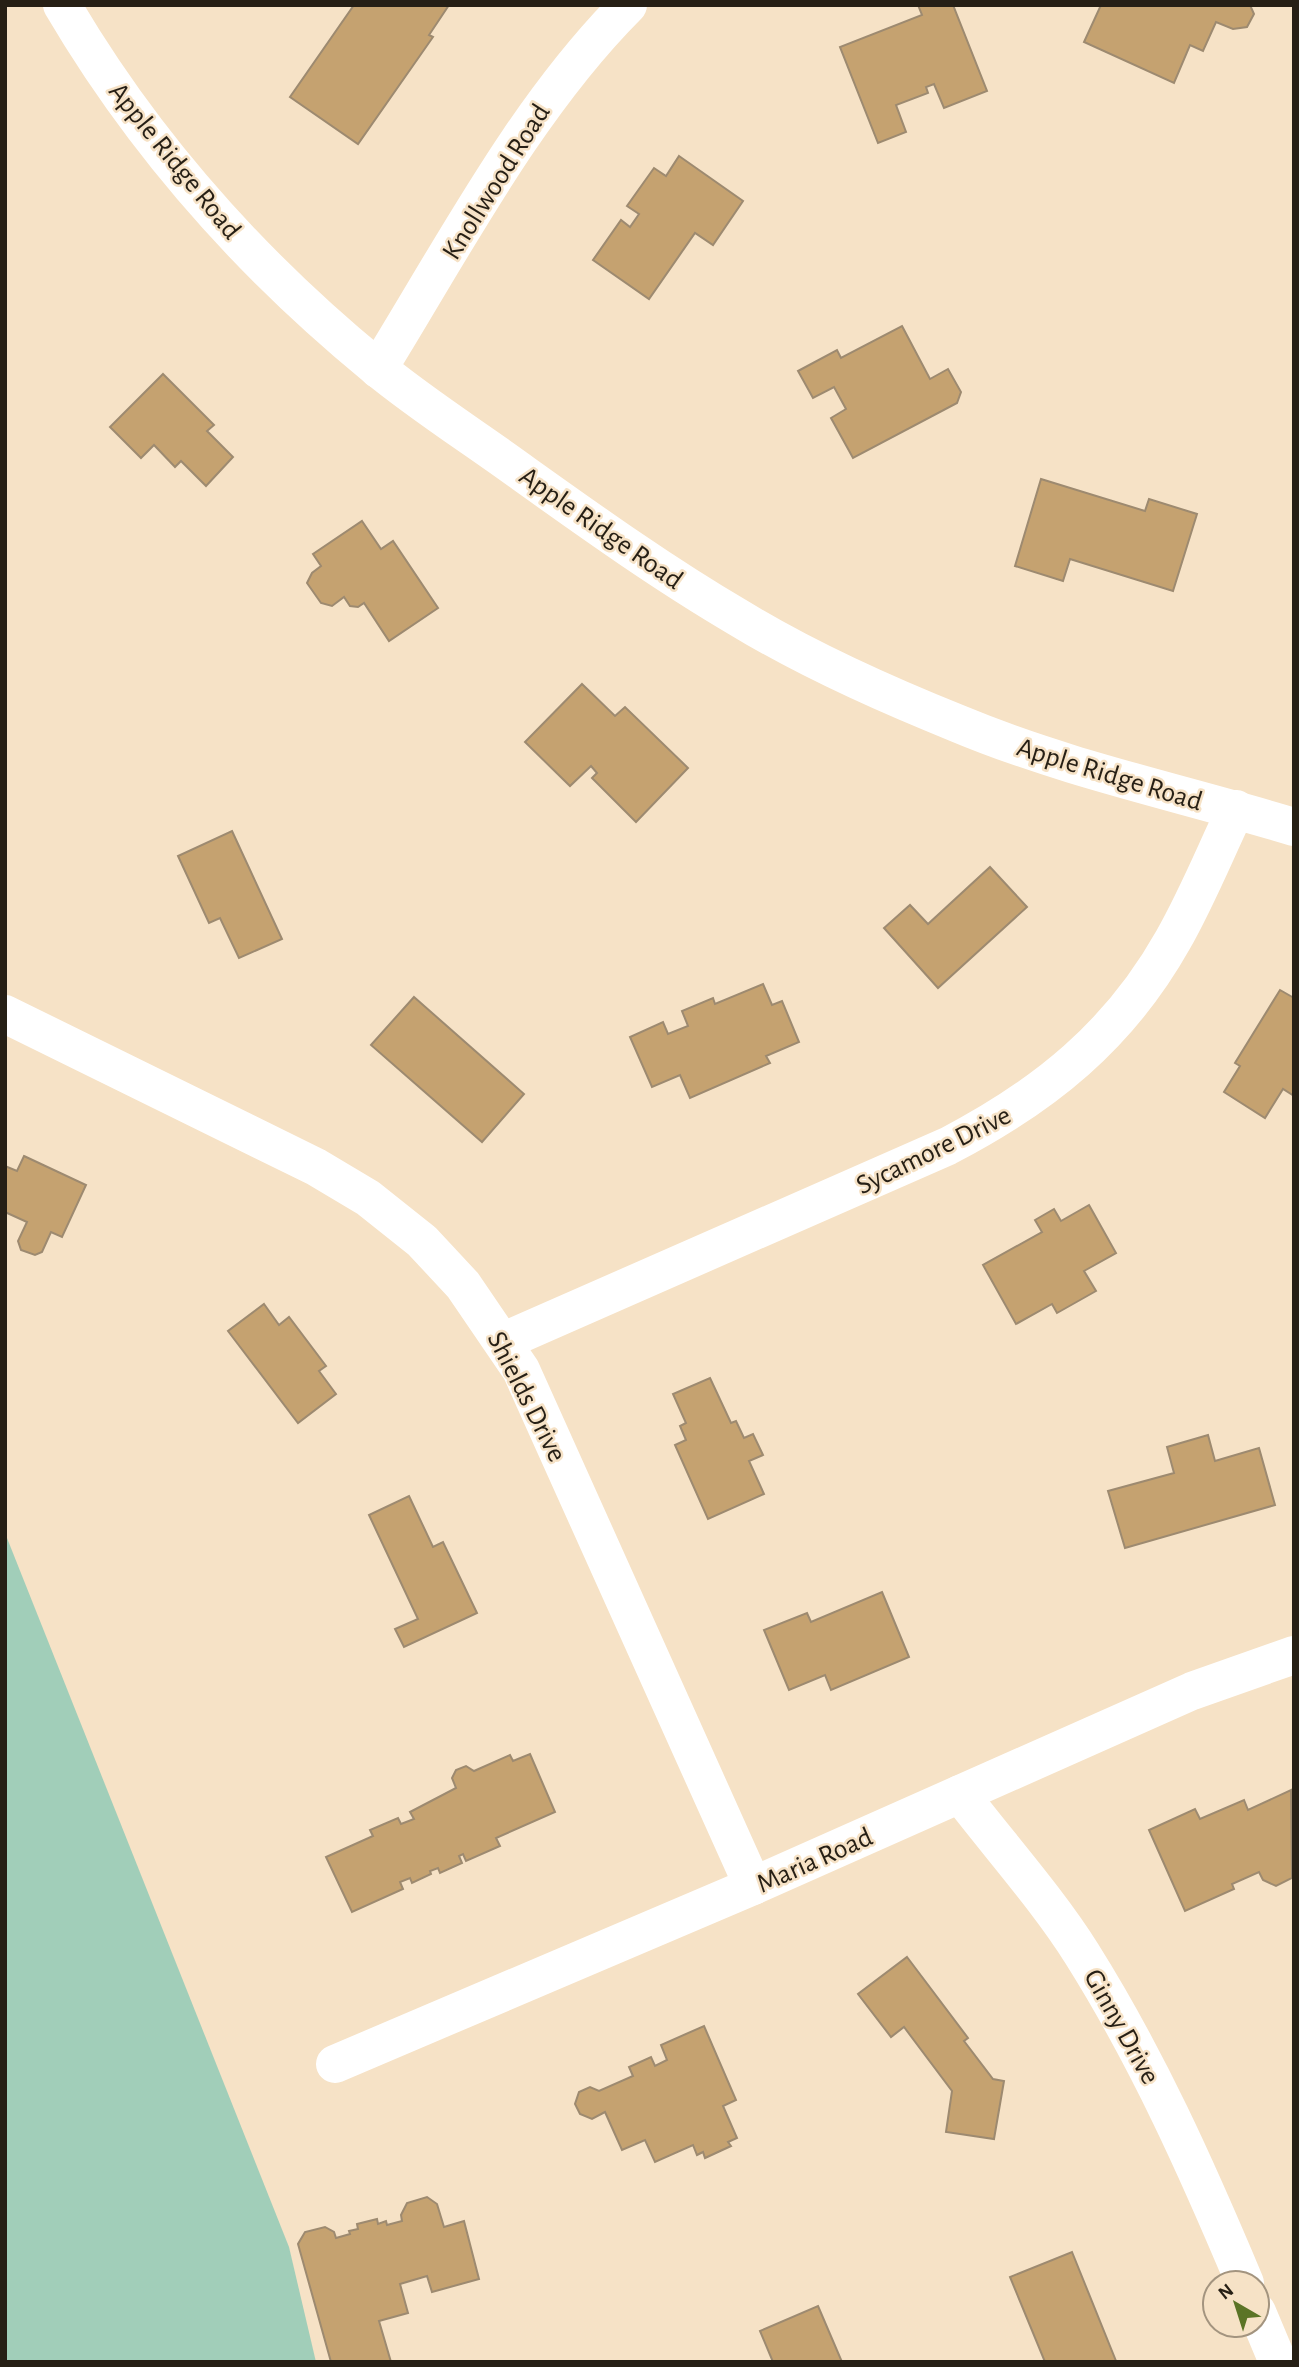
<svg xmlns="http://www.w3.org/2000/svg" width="1299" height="2367" font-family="'Alegreya Sans',sans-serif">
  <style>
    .green { fill: #a1ceb9 }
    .building { fill: #c5a270; stroke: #9d8a70; stroke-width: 2 }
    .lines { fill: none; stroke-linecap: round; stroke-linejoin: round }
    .minor { stroke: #fff; stroke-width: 38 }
    .labels { text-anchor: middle; stroke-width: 5; stroke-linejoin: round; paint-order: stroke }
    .street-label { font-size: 28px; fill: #261f15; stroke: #f6e2c6 }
  </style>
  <rect width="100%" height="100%" fill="#f6e2c6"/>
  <!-- green -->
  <path class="green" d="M5,1533L289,2247L316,2362H5Z"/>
  <!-- building -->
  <g class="building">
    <path d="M354,5H449L429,35L433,37L358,144L290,97Z"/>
    <path d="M918,5H953L987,91L944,108L934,84L926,87L928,93L896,105L906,132L878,143L840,47L922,15Z"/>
    <path d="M1101,5H1250L1254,14L1247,27L1233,29L1216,22L1203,51L1190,45L1174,83L1084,42Z"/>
    <path d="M679,156L743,201L713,245L695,233L649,299L593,260L621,220L630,227L639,214L627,206L654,168L666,176Z"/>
    <path d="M902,326L930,379L948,369L961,392L957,403L853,458L831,418L846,409L834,387L813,398L798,371L837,350L841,358Z"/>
    <path d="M163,374L214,425L207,431L233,457L206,486L181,461L175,467L154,445L141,458L110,427Z"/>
    <path d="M1041,479L1145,511L1149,499L1197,514L1173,591L1070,559L1063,581L1015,566Z"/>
    <path d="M362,521L381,549L393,541L438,608L389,641L364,603L358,607L350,606L344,597L332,606L321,603L307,583L312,573L321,566L313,554Z"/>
    <path d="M582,684L615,716L625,707L688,768L636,822L592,778L597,773L591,766L570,786L525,742Z"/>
    <path d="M232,831L282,939L239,958L220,918L209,923L178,856Z"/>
    <path d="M990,867L1027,907L938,988L884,928L910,905L928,924Z"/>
    <path d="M763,984L772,1005L782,1001L799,1042L766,1056L770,1063L690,1098L680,1075L652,1087L630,1037L663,1022L668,1034L688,1026L682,1011L713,998L715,1004Z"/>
    <path d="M1280,990L1294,998V1096L1283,1089L1265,1118L1224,1092L1240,1066L1235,1063Z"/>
    <path d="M414,997L524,1094L482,1142L371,1045Z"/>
    <path d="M24,1156L86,1185L62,1237L51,1232L42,1252L35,1255L21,1250L18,1241L27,1222L5,1212V1166L17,1171Z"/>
    <path d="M1089,1205L1116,1253L1084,1271L1096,1291L1057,1313L1052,1304L1016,1324L983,1265L1042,1232L1035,1220L1054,1209L1061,1221Z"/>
    <path d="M264,1304L279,1325L289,1317L326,1366L319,1371L336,1394L298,1423L228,1331Z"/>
    <path d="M710,1378L731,1423L736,1421L744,1438L753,1434L763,1455L749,1461L764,1494L708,1519L675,1445L686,1440L680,1426L686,1423L673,1394Z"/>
    <path d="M1208,1435L1215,1461L1259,1448L1275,1505L1125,1548L1108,1491L1174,1473L1167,1447Z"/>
    <path d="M409,1496L433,1547L443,1542L477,1613L404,1647L395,1629L418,1619L369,1515Z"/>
    <path d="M882,1592L909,1657L831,1690L825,1675L789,1690L764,1630L807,1613L811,1622Z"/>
    <path d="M530,1754L555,1812L496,1838L500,1846L466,1861L463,1854L459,1856L462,1863L440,1873L438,1868L430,1871L431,1874L412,1883L410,1878L400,1882L403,1889L352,1912L326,1857L373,1836L370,1830L398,1818L401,1824L414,1819L410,1812L456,1788L452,1778L456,1770L466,1766L474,1771L510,1755L513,1761Z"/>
    <path d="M1291,1790L1292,1878L1276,1886L1263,1880L1259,1872L1232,1884L1234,1889L1185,1911L1149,1830L1195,1809L1200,1819L1244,1800L1248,1810Z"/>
    <path d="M907,1957L968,2038L964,2041L993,2079L1004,2081L994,2139L946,2132L952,2091L904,2027L891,2037L858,1994Z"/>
    <path d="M704,2026L736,2100L723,2106L737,2138L728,2142L731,2146L705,2158L703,2152L697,2155L693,2145L655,2162L645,2140L622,2150L605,2112L592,2119L580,2114L575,2104L579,2092L590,2087L599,2091L633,2076L629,2067L651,2057L655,2066L667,2060L661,2045Z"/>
    <path d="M427,2197L437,2204L444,2227L464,2221L479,2279L432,2292L427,2276L400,2284L408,2313L379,2321L391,2362H331L298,2244L305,2232L325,2227L334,2232L336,2238L350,2234L349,2231L358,2229L357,2224L377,2219L378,2224L386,2221L387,2225L402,2221L401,2215L407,2203Z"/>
    <path d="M1072,2252L1116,2361L1114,2362H1045L1010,2277Z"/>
    <path d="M818,2306L842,2362H773L760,2331Z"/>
  </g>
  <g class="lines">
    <!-- minor -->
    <g class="minor">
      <path d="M62,5C143,143 252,265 375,366C422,405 475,438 524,474C594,524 664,574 739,618C808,660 884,694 959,724C1067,769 1182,793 1294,827"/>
      <path d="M378,369C454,246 526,107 628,5"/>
      <path d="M5,1014L316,1167L368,1198L422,1241L463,1285L521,1370L753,1886"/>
      <path d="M504,1341L948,1146C1044,1096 1119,1036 1173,940C1197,898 1215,853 1236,809"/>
      <path d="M960,1794C999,1845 1049,1901 1082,1954C1148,2059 1197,2169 1245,2283"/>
      <path d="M335,2064L753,1886L1192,1691L1294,1655"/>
      <path d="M1257,2312L1278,2362"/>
    </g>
  </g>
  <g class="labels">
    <!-- street labels -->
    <g class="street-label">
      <text transform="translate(176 160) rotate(51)" y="10">Apple Ridge Road</text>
      <text transform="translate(495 181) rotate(-58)" y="10">Knollwood Road</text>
      <text transform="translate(602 527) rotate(35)" y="10">Apple Ridge Road</text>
      <text transform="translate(1110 773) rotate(17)" y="10">Apple Ridge Road</text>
      <text transform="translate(933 1149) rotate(-26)" y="10">Sycamore Drive</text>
      <text transform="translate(528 1396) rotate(63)" y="10">Shields Drive</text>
      <text transform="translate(814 1859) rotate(-24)" y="10">Maria Road</text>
      <text transform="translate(1123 2026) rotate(61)" y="10">Ginny Drive</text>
    </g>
  </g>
  <!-- border -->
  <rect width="1299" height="2367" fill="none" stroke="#261f15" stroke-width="14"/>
  <!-- north arrow -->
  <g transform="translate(1236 2304) rotate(321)"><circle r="33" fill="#f6e2c6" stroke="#a3947f" stroke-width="2"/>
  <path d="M0-5L12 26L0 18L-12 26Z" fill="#5b7426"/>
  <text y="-10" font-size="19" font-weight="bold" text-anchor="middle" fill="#261f15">N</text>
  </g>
</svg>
